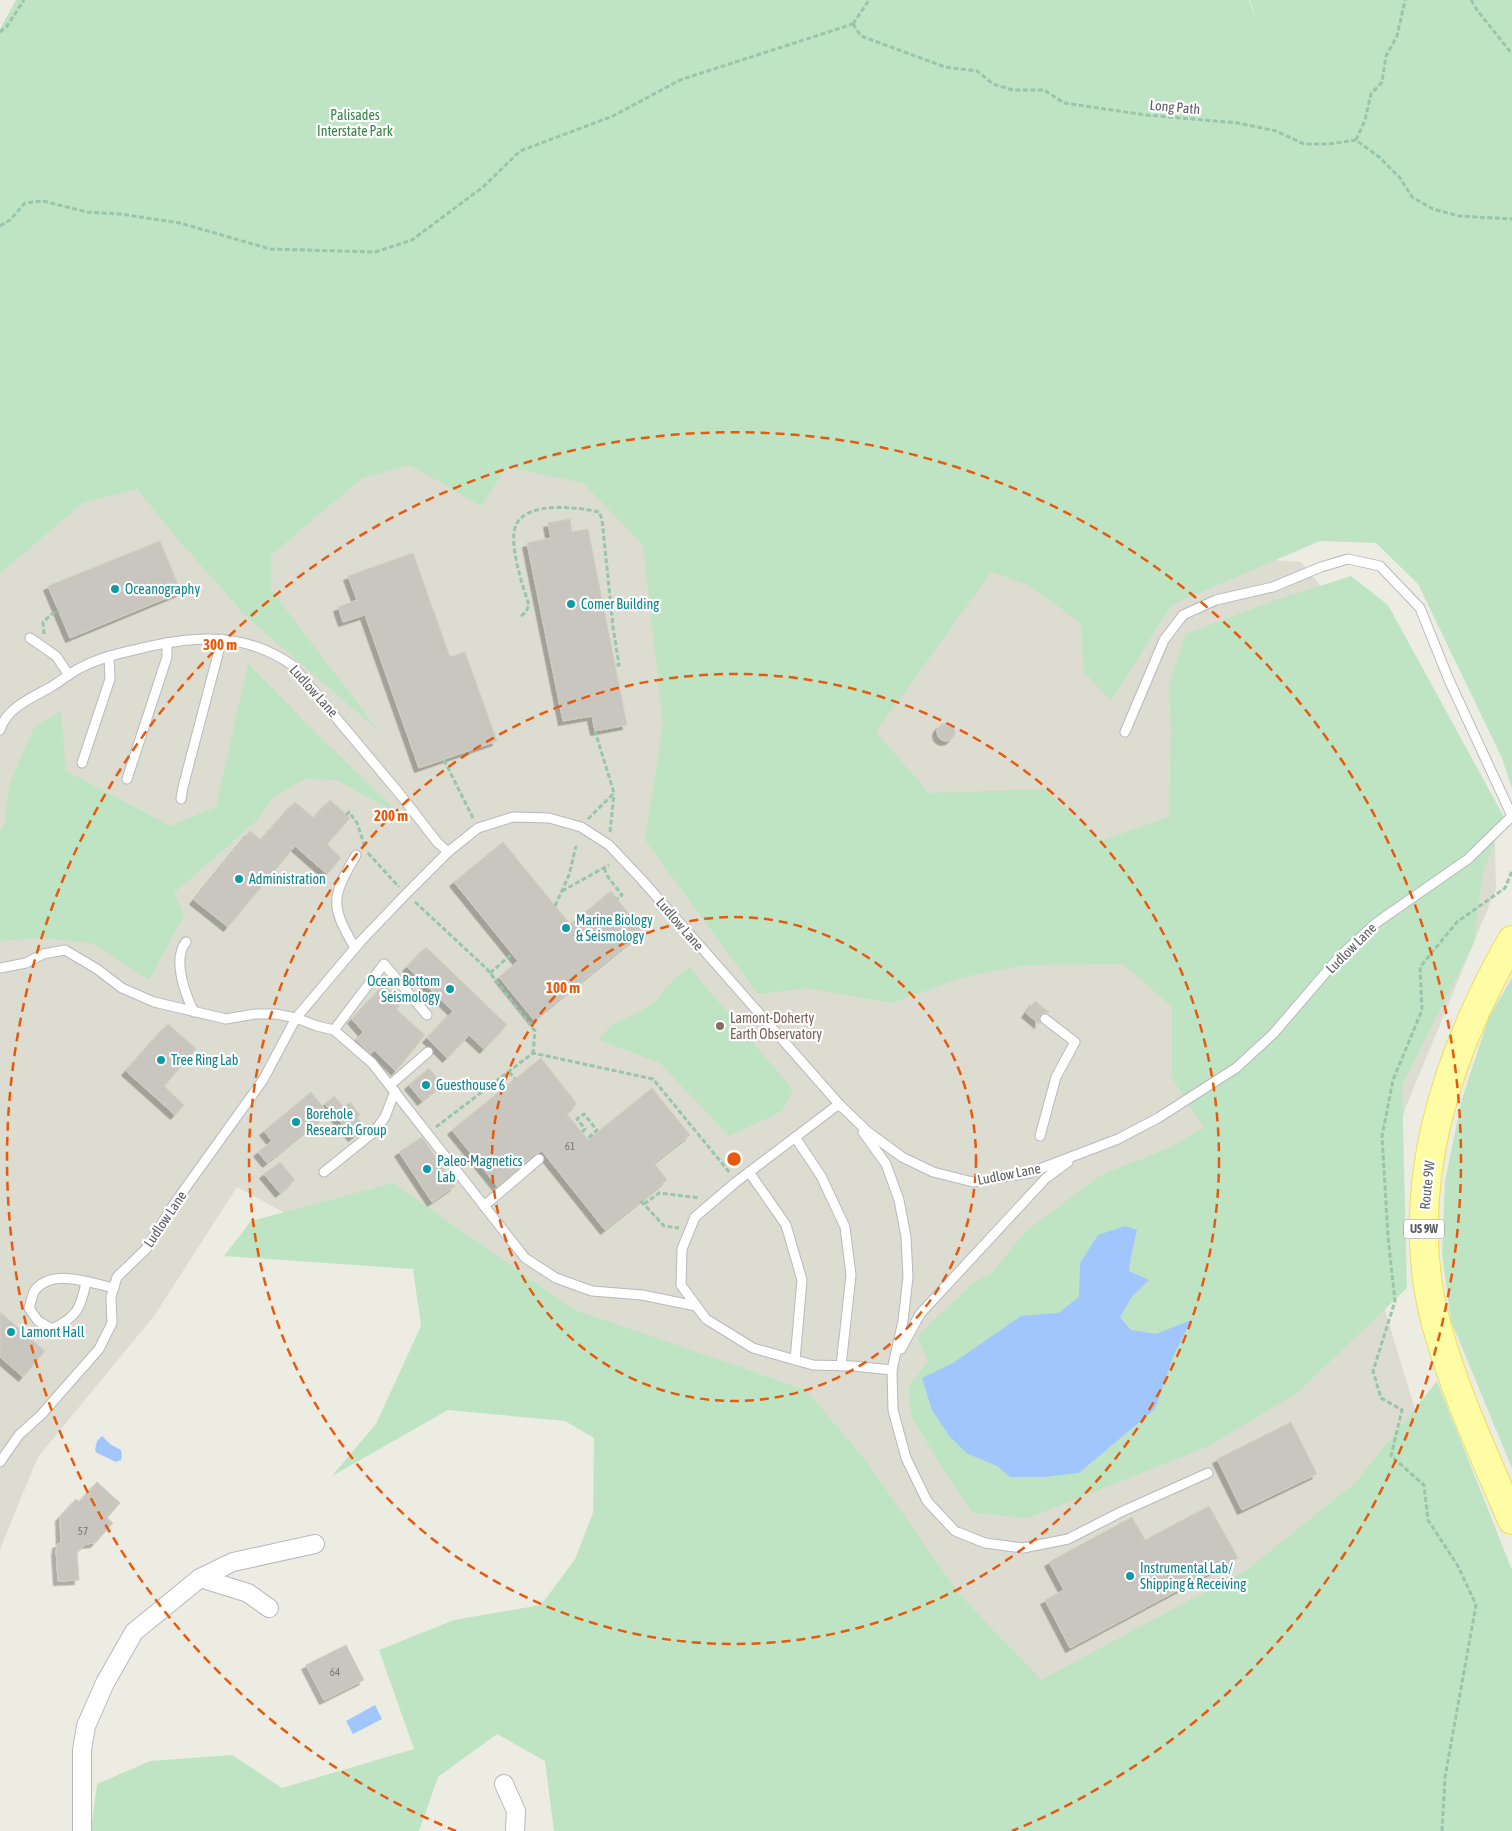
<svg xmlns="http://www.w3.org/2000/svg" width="1512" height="1831" font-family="'Asap Condensed',sans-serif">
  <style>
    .education { fill: #dddcd0 }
    .green { fill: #bee4c4; fill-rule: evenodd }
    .water { fill: #a1c6fd }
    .building { fill: #c8c6bf; stroke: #d1cfc0; filter: url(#shadow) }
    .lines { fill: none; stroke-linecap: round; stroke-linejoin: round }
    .lane-casing { stroke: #b7b9be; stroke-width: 11 }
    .street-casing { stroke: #b7b9be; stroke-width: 20 }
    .primary-casing { stroke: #efdd59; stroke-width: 30 }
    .path { stroke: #98c5ac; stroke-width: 3; stroke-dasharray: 5 2.5; stroke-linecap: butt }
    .lane { stroke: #fff; stroke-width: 9 }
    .street { stroke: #fff; stroke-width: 18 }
    .primary { stroke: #fefda6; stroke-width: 28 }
    .ring { fill: none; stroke: #e8590c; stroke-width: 2.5; stroke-dasharray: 9 6 }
    .culture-dot { fill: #0f9aa8; stroke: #fff; stroke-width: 2 }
    .education-dot { fill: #8d6e63; stroke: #fff; stroke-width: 2 }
    .labels { text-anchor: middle; stroke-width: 4.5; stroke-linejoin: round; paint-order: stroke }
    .number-label { font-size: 11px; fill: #767779 }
    .shield { fill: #fff; stroke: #8c8e91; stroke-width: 1 }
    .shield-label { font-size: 12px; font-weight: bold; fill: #5a5d62 }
    .street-label { font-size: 14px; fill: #5a5d62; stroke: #fff }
    .park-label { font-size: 14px; fill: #368547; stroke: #fff }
    .culture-label { font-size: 14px; fill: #0d838f; stroke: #fff; text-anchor: start }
    .education-label { font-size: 14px; fill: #785e54; stroke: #fff; text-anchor: start }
    .centre { fill: #e8590c; stroke: #fff; stroke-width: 2.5 }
    .ring-label { font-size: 15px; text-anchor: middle; font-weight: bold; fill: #e8590c; stroke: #fff; stroke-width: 4.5; stroke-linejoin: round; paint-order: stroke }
  </style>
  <defs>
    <filter id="shadow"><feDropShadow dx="-4.5" dy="4.5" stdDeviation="0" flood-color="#0004"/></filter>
  </defs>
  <rect width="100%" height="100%" fill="#edece2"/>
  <!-- education -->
  <path class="education" d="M163,409L1142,551L1301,562L1494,799L1496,889L1405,1109L1369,1257L1425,1443L1042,1746L590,1345L372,1188L301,1222L237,1187L154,1316L38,1457L0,1549V524Z"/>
  <!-- green -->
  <g class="green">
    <path d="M16,0H1249L1256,22L1250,0H1512V789L1502,758L1418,584L1376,543L1320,541L1171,605L1111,701L1084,672L1081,623L1028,585L991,572L876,732L929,793L1044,789L1101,841L1169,817L1171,731L1169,683L1186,634L1273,601L1351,576L1388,605L1504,817L1482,875L1474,943L1402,1085L1407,1288L1298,1392L1207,1447L1028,1518L973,1513L946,1473L912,1418L908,1388L928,1361L917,1337L973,1283L992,1273L1025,1232L1101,1175L1169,1148L1204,1128L1172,1078V1007L1123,964L1025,965L963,977L892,1003L807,988L758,994L645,840L663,724L643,545L583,483L507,467L481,506L410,465L362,478L271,555V590L379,731L248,618L182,544L137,489L83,503L0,573V29ZM1137,1230L1131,1256L1129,1271L1149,1280L1131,1298L1120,1316L1131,1330L1156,1334L1190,1321L1173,1357L1155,1409L1079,1473L1045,1477H1010L997,1466L923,1378L953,1363L1021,1316L1058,1313L1079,1297L1080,1263Z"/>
    <path d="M248,664L324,741L403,817L337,780L305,779L273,797L256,821L174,893L184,915L149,980L92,943L41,938L0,941V832L5,823L9,785L34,728L61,711L66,771L170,826L216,807Z"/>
    <path d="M689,967L793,1090L782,1111L729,1136L660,1063L599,1040L609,1027L655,1003L668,985Z"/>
    <path d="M1512,978V1468L1451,1321L1442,1254L1445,1181L1462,1099L1489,1017Z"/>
    <path d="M393,1183L573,1309L806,1390L866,1461L959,1594L1041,1680L1248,1569L1355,1483L1437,1381L1512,1570V1831H554L545,1761L497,1734L438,1777L419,1831H91L97,1784L150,1761L232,1755L282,1788L414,1749L379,1650L454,1620L541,1605L575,1559L593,1513L594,1438L565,1421L448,1410L332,1476L376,1424L421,1326L413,1269L224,1256L251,1221Z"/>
  </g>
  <!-- water -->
  <g class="water">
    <path d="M1125,1226L1137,1230L1131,1256L1129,1271L1149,1280L1131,1298L1120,1317L1131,1330L1156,1334L1191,1320L1173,1357L1155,1409L1079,1473L1045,1477H1010L997,1466L968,1454L950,1437L932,1410L922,1378L953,1363L1021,1316L1058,1313L1079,1297L1080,1263L1098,1235Z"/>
    <path d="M102,1436L110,1444L121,1450L122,1456L121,1460L116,1462L97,1453L95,1450L97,1441Z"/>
    <path d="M375,1705L382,1719L353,1734L346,1721Z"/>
  </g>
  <!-- building -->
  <g class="building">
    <path d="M570,519L572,532L588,529L627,725L595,731L592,716L563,721L527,543L551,538L548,523Z"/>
    <path d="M160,541L181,592L70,638L48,586Z"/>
    <path d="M413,553L450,657L465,652L497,741L419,768L365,615L343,622L338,607L357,600L348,576Z"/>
    <circle cx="946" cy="732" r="9"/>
    <path d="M330,800L350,818L327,844L341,858L327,874L295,846L228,927L194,900L250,831L261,840L295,802L314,818Z"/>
    <path d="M503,842L570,924L611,891L643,932L534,1020L499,977L518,961L454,882Z"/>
    <path d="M426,947L507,1025L484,1049L469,1035L447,1058L427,1038L453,1011L407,967Z"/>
    <path d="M384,985L403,1002L396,1009L425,1035L396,1071L374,1050L371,1054L356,1040L363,1032L352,1019Z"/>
    <path d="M1035,1001L1049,1012L1040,1015L1039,1024L1026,1013Z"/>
    <path d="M168,1024L196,1049L164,1086L184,1105L175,1115L126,1071Z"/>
    <path d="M541,1058L577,1104L566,1113L588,1140L652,1088L690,1135L654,1163L667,1180L605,1230L542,1151L535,1154L497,1186L452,1130Z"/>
    <path d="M429,1068L442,1084L422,1101L409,1085Z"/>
    <path d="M311,1092L328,1113L267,1163L258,1152L272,1141L264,1131Z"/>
    <path d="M334,1096L344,1107L350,1102L360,1115L357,1118L366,1126L353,1137L325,1104Z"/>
    <path d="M422,1137L455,1186L432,1202L399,1152Z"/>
    <path d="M280,1162L295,1180L280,1193L264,1174Z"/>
    <path d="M0,1312L45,1351L23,1377L0,1357Z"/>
    <path d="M1291,1422L1317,1474L1242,1510L1217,1459Z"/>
    <path d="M97,1482L120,1503L107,1518L113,1523L95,1543L86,1544L77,1552L79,1580L58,1581L56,1549H57V1544L61,1543L60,1517L76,1499L79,1502Z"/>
    <path d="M1209,1506L1238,1558L1070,1648L1045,1600L1064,1590L1049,1562L1132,1517L1145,1540Z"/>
    <path d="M346,1645L364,1680L324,1700L306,1665Z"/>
  </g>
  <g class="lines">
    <!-- lane casing -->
    <g class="lane-casing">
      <g id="lane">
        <path d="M30,638L56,656L69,675"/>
        <path d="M0,730C6,708 33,697 51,687C61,681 70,673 80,668C97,659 115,654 134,650C190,636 242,630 292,665L399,793L437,842L448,852"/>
        <path d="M1125,732L1164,640L1183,615L1216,600L1273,587L1321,567L1348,559L1380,566L1420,608L1449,680L1512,816"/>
        <path d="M82,763L110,679L109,656"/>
        <path d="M127,779L167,657V643"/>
        <path d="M181,799L183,787L222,639"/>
        <path d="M186,942C172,959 185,994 194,1012"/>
        <path d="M355,948C330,905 331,898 356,855"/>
        <path d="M0,968L26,963L43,954L65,950L97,969L122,988L154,1002L226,1019L255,1014H276L296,1018L263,1080L174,1204L146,1249L117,1277L111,1297L112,1323L99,1349L41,1415L19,1435L0,1462"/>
        <path d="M334,1030L384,964L427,1015"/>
        <path d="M390,1085L428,1052"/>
        <path d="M841,1107L839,1104L736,1182L695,1217L682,1249L681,1285L706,1319L753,1348L813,1365L853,1366L892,1370"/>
        <path d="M863,1132L886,1164L899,1200L906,1237L908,1277L903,1321L892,1370L893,1410L906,1458L927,1501L955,1531L985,1543L1023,1548L1068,1539L1121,1512L1208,1473"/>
        <path d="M1040,1136L1056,1077L1075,1042L1045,1019"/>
        <path d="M795,1137L821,1176L845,1227L851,1275L841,1366"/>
        <path d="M324,1172L374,1132L385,1117L395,1091"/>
        <path d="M749,1172L786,1225L802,1280L795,1360"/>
        <path d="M484,1206L539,1159"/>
        <path d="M86,1282C81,1308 77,1317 52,1329L38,1321L29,1308C31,1303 32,1294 35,1290C53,1268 91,1283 114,1288"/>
        <path d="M696,1306L642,1295L592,1291L556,1278L525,1258L372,1063L334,1030L317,1026L296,1018L361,941L406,894L448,852L478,828L513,817L549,818L581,827L609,845L642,880L839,1104L868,1132L902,1157L933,1172L973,1182L1029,1173L1118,1139L1158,1118L1236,1068L1273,1034L1340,956L1376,923L1468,859L1512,816"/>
        <path d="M901,1349L920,1314L1046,1178L1068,1162"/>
      </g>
    </g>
    <!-- street casing -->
    <g class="street-casing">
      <g id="street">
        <path d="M200,1578L233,1562L315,1544"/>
        <path d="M504,1784L516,1811L515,1831"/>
        <path d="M82,1831V1750L86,1726L105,1683L134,1632L200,1578L248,1593L269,1608"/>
      </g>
    </g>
    <!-- primary casing -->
    <g class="primary-casing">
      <path id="primary" d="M1512,940C1446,1056 1400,1193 1437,1327C1455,1393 1485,1457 1512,1520"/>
    </g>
    <!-- path -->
    <g class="path">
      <path d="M1471,0L1477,10L1512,54"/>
      <path d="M853,24L861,36L945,67L977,71L993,84L1013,90H1044L1064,103L1146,115L1238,123L1276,131L1304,144H1329L1356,140L1379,157L1400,178L1412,197L1433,209L1459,216L1512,219"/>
      <path d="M853,24L869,0"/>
      <path d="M0,32L7,26L24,0"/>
      <path d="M1356,140L1365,120L1371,94L1382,82L1386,56L1397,36L1405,0"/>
      <path d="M0,226L10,220L25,203L43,201L87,212L120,214L180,223L270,249L375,252L412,240L483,187L520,151L613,116L680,80L853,24"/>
      <path d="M521,616L526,612L529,605C523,587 508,543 516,525C527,501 578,507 599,512L602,519L613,627L619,665H615"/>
      <path d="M44,634L43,622L53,613L59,611"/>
      <path d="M444,760L473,818"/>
      <path d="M346,815L349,812L357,823L365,847"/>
      <path d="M588,819L614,793L595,731"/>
      <path d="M610,832L614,794"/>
      <path d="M368,853L399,887"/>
      <path d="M604,868L608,877L622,895L617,899"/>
      <path d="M562,891L609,865"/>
      <path d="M415,902L487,969L535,1031L533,1053"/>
      <path d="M555,906L569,875L576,846"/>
      <path d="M490,973L512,954"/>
      <path d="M509,1072L515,1079"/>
      <path d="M436,1127L533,1053L653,1079L730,1173"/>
      <path d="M582,1132L585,1129L577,1119L584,1114L597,1130L587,1139"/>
      <path d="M641,1201L664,1226L679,1228"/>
      <path d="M644,1204L659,1193L700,1198"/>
      <path d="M1442,1831L1445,1777L1476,1605L1458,1566L1428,1520L1424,1485L1391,1456L1402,1410L1381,1398L1373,1371L1395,1301L1388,1237L1382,1136L1393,1080L1422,1010L1420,967L1457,922L1505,888L1512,871"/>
    </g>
    <!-- lane -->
    <use href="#lane" class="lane"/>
    <!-- street -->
    <use href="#street" class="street"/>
    <!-- primary -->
    <use href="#primary" class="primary"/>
  </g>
  <!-- distance rings -->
  <g class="ring">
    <circle cx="734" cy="1159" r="242"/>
    <circle cx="734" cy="1159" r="485"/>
    <path d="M456 1831A727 727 0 1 1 1012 1831"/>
  </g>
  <!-- markers -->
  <g class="culture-dot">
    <circle cx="115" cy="589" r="5"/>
    <circle cx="571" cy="604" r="5"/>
    <circle cx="239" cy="879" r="5"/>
    <circle cx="566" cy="928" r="5"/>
    <circle cx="450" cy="989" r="5"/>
    <circle cx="161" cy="1060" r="5"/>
    <circle cx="426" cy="1085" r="5"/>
    <circle cx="296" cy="1122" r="5"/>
    <circle cx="427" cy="1169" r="5"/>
    <circle cx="11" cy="1332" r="5"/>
    <circle cx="1130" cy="1576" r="5"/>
  </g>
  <circle class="education-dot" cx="720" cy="1026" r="5"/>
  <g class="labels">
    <!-- number labels -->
    <g class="number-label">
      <text x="570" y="1150">61</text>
      <text x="83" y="1535">57</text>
      <text x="335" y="1676">64</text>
    </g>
    <!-- shield labels -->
    <rect class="shield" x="1404" y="1219.5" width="40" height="19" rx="4"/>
    <g class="shield-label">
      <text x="1424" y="1233">US 9W</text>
    </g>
    <!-- street labels -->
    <g class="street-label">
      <text transform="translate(1175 107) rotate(5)" y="5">Long Path</text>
      <text transform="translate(314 691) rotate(48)" y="5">Ludlow Lane</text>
      <text transform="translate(680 924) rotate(49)" y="5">Ludlow Lane</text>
      <text transform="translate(1351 948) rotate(-45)" y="5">Ludlow Lane</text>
      <text transform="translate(1009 1174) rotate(-11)" y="5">Ludlow Lane</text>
      <text transform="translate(1427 1185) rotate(-84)" y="5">Route 9W</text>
      <text transform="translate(165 1219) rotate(-56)" y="5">Ludlow Lane</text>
    </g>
    <!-- park labels -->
    <g class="park-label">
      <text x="355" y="120">Palisades<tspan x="355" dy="16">Interstate Park</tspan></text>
    </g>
    <!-- culture labels -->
    <g class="culture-label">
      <text x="125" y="594">Oceanography</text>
      <text x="581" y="609">Comer Building</text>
      <text x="249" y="884">Administration</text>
      <text x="576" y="925">Marine Biology<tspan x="576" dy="16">&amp; Seismology</tspan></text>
      <text x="440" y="986" text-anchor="end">Ocean Bottom<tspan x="440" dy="16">Seismology</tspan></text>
      <text x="171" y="1065">Tree Ring Lab</text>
      <text x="436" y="1090">Guesthouse 6</text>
      <text x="306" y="1119">Borehole<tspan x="306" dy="16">Research Group</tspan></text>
      <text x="437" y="1166">Paleo-Magnetics<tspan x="437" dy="16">Lab</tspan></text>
      <text x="21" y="1337">Lamont Hall</text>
      <text x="1140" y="1573">Instrumental Lab/<tspan x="1140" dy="16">Shipping &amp; Receiving</tspan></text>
    </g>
    <!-- education labels -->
    <g class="education-label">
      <text x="730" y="1023">Lamont-Doherty<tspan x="730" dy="16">Earth Observatory</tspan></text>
    </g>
  </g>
  <circle cx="734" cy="1159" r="8" class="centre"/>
  <g class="ring-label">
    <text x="220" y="650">300 m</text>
    <text x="391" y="821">200 m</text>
    <text x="563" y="993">100 m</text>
  </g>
</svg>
